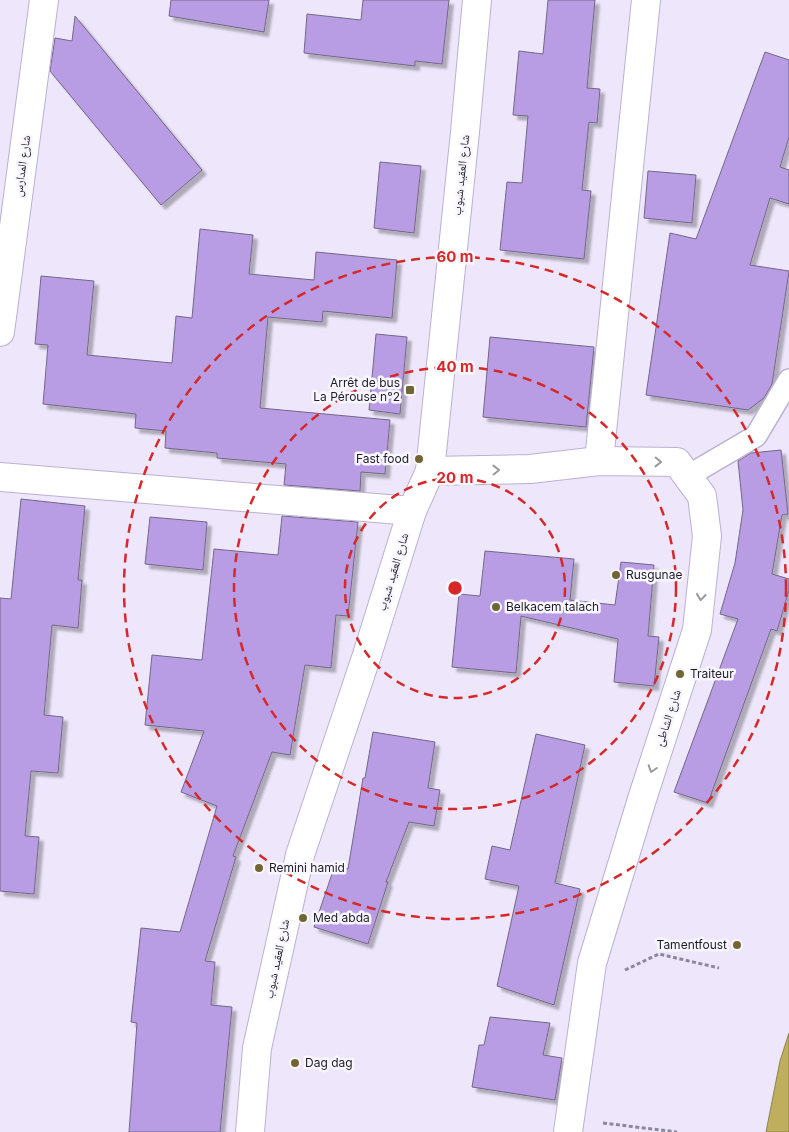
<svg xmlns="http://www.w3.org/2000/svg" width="789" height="1132" font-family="Inter,'Noto Naskh Arabic',sans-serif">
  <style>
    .water { fill: #bfae5d; stroke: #8f824d }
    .building { fill: #b89de4; stroke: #726785; filter: url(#shadow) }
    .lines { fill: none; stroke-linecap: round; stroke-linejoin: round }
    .service-casing { stroke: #bcb0d1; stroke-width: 24 }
    .minor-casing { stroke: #bcb0d1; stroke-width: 30 }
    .secondary-casing { stroke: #bcb0d1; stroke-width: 30 }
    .path { stroke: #8d8899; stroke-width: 3; stroke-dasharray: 4 2.5; stroke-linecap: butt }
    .service { stroke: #fff; stroke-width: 21 }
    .minor { stroke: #fff; stroke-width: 28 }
    .secondary { stroke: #fff; stroke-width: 28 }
    .oneway { stroke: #9a989e }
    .ring { fill: none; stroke: #d62828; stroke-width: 2.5; stroke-dasharray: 9 6 }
    .poi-dot { fill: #716633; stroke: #f9f7fe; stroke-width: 2 }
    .labels { text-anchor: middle; stroke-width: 5; stroke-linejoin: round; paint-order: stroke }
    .street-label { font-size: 12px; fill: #1f1b27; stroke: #f9f7fe }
    .poi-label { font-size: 12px; fill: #1f1b27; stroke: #f9f7fe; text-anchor: start }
    .centre { fill: #d62828; stroke: #f9f7fe; stroke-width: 2.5 }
    .ring-label { font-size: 15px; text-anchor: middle; font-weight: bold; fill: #d62828; stroke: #f9f7fe; stroke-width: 5; stroke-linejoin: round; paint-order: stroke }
  </style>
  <defs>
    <filter id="shadow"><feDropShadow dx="4.5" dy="4.5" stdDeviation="1" flood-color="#0004"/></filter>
  </defs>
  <rect width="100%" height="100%" fill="#eee7fc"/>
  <!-- water -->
  <path class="water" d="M789,1033V1132H766L780,1061Z"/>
  <!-- building -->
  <g class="building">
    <path d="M171,0H269L264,32L169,16Z"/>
    <path d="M363,0H449L442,64L415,61V66L304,53L307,14L361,20Z"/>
    <path d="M548,0H595L587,88L600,89L597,123L589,122L582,190L591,191L584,259L500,250L507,182L522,183L528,116L513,115L519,51L543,54Z"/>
    <path d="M75,16L202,170L161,205L50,71L55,38L72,41Z"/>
    <path d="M765,52L789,60V137L780,167L789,170V204L770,198L750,265L789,271L772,384L764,398L748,410L646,395L670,233L696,239Z"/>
    <path d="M380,162L421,166L414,233L374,228Z"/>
    <path d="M648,171L696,175L692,223L644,218Z"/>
    <path d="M200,229L253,235L249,274L314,280L316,252L397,260L392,318L323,311L322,322L268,317L260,408L390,420L385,474L361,472L360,491L284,485L286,464L217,458V453L165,448L166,431L135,428L136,414L43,404L48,345L35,344L41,276L94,281L87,355L172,363L176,316L192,318Z"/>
    <path d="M376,334L407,337L400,414L369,410Z"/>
    <path d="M490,337L594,347L586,427L483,417Z"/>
    <path d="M781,450L788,514L782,515L772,574L789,579V590L777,631L771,629L708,803L674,792L738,619L720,614L735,563L743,510L738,461L751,453Z"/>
    <path d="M21,499L85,506L78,580H82L78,628L52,625L44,715L63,717L58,773L31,771L25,836L39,837L34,894L0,891V598L11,599Z"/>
    <path d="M282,516L358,522L348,616L336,615L331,668L305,665L290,755L272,752L233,856L236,857L205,961L215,962L211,1005L232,1007L220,1132H129L137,1023L131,1022L141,928L180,932L217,806L181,792L204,731L145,725L152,655L202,660L214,549L278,555Z"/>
    <path d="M150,517L207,522L203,570L145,564Z"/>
    <path d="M485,551L574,559L570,600L615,605L621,562L654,565L648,636L659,637L654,686L614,682L618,639L521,616L516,673L452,667L459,594L480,596Z"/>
    <path d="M373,732L435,742L428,788L440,790L434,826L409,822L386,882H388L368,944L314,927L335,865L348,869L363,778H365Z"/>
    <path d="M536,734L585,745L555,883L580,889L554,1005L497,986L519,886L485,879L492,846L510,850Z"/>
    <path d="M490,1017L550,1023L543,1055L562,1058L555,1100L472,1087L479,1045H484Z"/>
  </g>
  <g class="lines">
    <!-- service casing -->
    <g class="service-casing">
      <path id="service" d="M688,476L756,436L789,380"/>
    </g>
    <!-- minor casing -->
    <g class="minor-casing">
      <g id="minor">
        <path d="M0,332L44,0"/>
        <path d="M599,461L646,0"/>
        <path d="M430,471L530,469L599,461L677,462L702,496L707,536L697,630L643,796L592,963L568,1132"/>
        <path d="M0,477L412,511"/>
      </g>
    </g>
    <!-- secondary casing -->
    <g class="secondary-casing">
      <path id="secondary" d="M250,1132L257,1048L300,855L367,655L412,511L430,471L465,132L477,0"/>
    </g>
    <!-- path -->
    <g class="path">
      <path d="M625,970L659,954L719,968"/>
      <path d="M603,1123L677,1132"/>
    </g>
    <!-- service -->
    <use href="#service" class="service"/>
    <!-- minor -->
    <use href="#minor" class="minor"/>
    <!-- secondary -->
    <use href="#secondary" class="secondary"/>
  </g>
  <!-- one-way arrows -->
  <defs><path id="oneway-chevron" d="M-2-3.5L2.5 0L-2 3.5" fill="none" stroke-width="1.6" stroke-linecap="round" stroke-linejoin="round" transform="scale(1.25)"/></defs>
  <g class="oneway">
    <use href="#oneway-chevron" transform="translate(658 462) rotate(1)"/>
    <use href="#oneway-chevron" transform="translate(496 470) rotate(-1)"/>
    <use href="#oneway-chevron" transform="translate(701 597) rotate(96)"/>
    <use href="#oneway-chevron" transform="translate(652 769) rotate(108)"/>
  </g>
  <!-- distance rings -->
  <g class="ring">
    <circle cx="455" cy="588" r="110"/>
    <circle cx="455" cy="588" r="221"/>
    <circle cx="455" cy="588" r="331"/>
  </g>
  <!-- markers -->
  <g class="poi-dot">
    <rect x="405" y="385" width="10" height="10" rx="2.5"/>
    <circle cx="419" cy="459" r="5"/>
    <circle cx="616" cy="575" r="5"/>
    <circle cx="496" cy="607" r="5"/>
    <circle cx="680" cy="674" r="5"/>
    <circle cx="259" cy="868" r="5"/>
    <circle cx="303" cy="918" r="5"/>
    <circle cx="737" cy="945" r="5"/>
    <circle cx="295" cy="1063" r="5"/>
  </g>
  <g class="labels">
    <!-- street labels -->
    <g class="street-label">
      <text transform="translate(22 166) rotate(-82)" y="4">شارع المدارس</text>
      <text transform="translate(461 175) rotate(-84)" y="4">شارع العقيد شبوب</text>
      <text transform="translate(393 572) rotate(-73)" y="4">شارع العقيد شبوب</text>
      <text transform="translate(668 718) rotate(-72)" y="4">شارع الشاطئ</text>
      <text transform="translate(277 959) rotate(-78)" y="4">شارع العقيد شبوب</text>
    </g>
    <!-- poi labels -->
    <g class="poi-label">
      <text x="400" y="387" text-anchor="end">Arrêt de bus<tspan x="400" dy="14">La Pérouse n°2</tspan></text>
      <text x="409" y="463" text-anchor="end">Fast food</text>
      <text x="626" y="579">Rusgunae</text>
      <text x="506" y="611">Belkacem talach</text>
      <text x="690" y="678">Traiteur</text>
      <text x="269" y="872">Remini hamid</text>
      <text x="313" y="922">Med abda</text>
      <text x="727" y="949" text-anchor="end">Tamentfoust</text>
      <text x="305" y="1067">Dag dag</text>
    </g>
  </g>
  <circle cx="455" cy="588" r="8" class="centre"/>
  <g class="ring-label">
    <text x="455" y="262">60 m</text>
    <text x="455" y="372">40 m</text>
    <text x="455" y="483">20 m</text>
  </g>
</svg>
